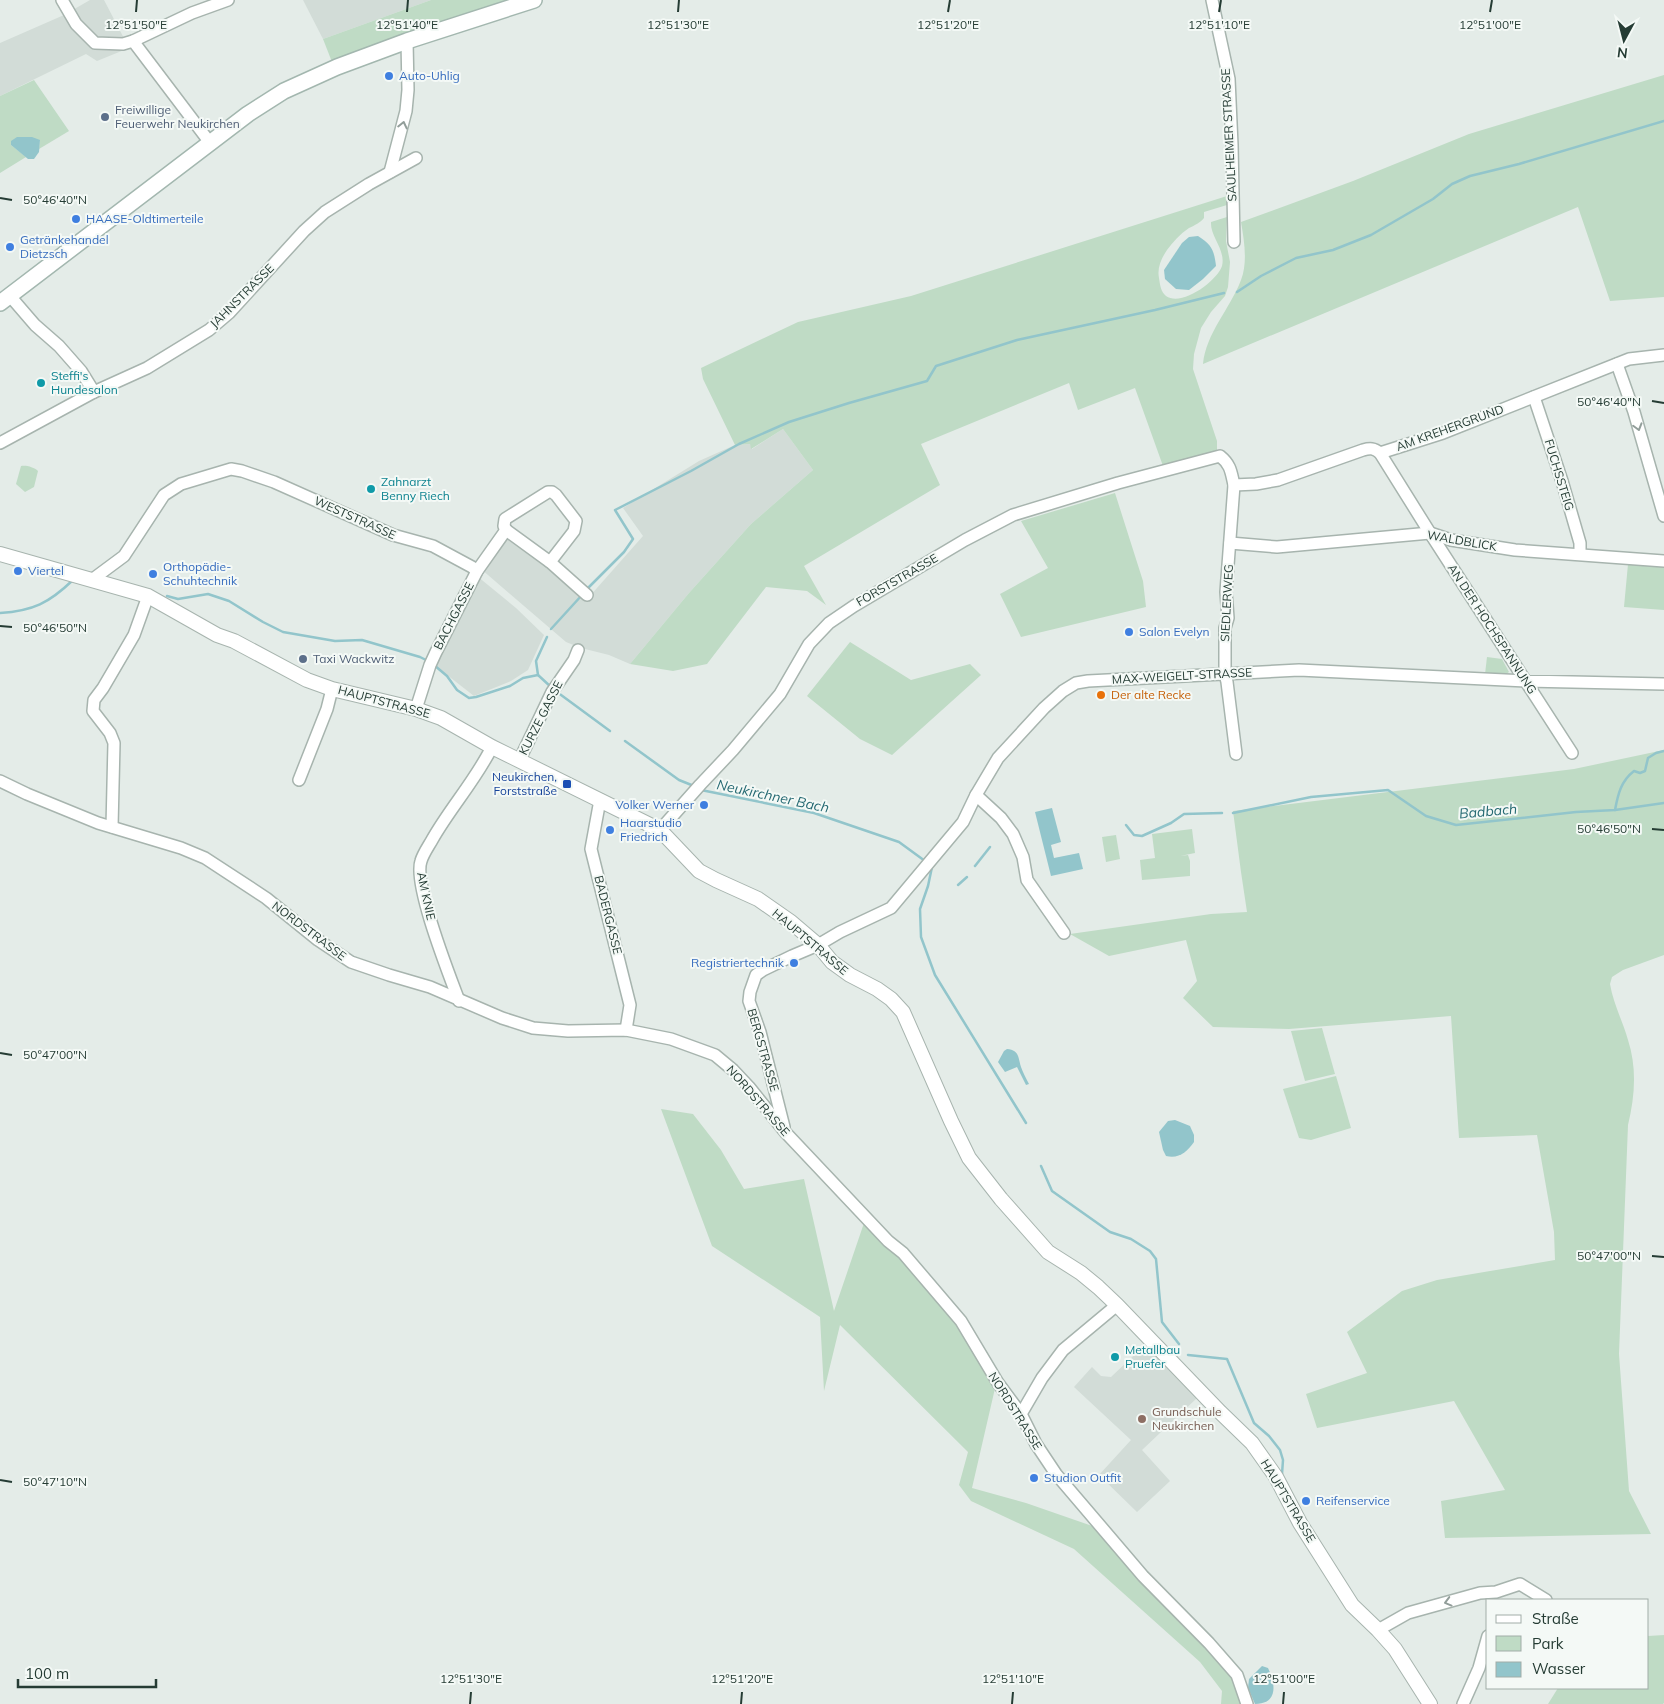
<svg xmlns="http://www.w3.org/2000/svg" width="1664" height="1704" font-family="Mulish,sans-serif">
  <style>
    .built { fill: #d2dcd7 }
    .green { fill: #bfdbc5 }
    .water { fill: #92c5cb }
    .lines { fill: none; stroke-linecap: round; stroke-linejoin: round }
    .stream { stroke: #92c5cb; stroke-width: 2.5 }
    .minor-casing { stroke: #a7b4ae; stroke-width: 14 }
    .tertiary-casing { stroke: #a7b4ae; stroke-width: 16 }
    .secondary-casing { stroke: #a3b7af; stroke-width: 18 }
    .minor { stroke: #fff; stroke-width: 11 }
    .tertiary { stroke: #fff; stroke-width: 14 }
    .secondary { stroke: #fff; stroke-width: 15 }
    .oneway { stroke: #929e9a }
    .ticks { fill: none; stroke: #253c34; stroke-width: 2 }
    .shop-dot { fill: #3f7fe0; stroke: #f4f9f6; stroke-width: 2 }
    .service-dot { fill: #5c6f8a; stroke: #f4f9f6; stroke-width: 2 }
    .culture-dot { fill: #0f9aa8; stroke: #f4f9f6; stroke-width: 2 }
    .food-dot { fill: #e8710a; stroke: #f4f9f6; stroke-width: 2 }
    .transit-dot { fill: #1a4fb4; stroke: #f4f9f6; stroke-width: 2 }
    .education-dot { fill: #8d6e63; stroke: #f4f9f6; stroke-width: 2 }
    .labels { text-anchor: middle; stroke-width: 4; stroke-linejoin: round; paint-order: stroke }
    .shop-label { font-size: 12px; fill: #366cbe; stroke: #f4f9f6; text-anchor: start }
    .service-label { font-size: 12px; fill: #4e5e75; stroke: #f4f9f6; text-anchor: start }
    .street-label { font-size: 12px; fill: #253c34; stroke: #f4f9f6 }
    .culture-label { font-size: 12px; fill: #0d838f; stroke: #f4f9f6; text-anchor: start }
    .food-label { font-size: 12px; fill: #c56008; stroke: #f4f9f6; text-anchor: start }
    .transit-label { font-size: 12px; fill: #164399; stroke: #f4f9f6; text-anchor: end }
    .education-label { font-size: 12px; fill: #785e54; stroke: #f4f9f6; text-anchor: start }
    .water-label { font-size: 14px; font-style: italic; fill: #256972; stroke: #f4f9f6 }
    .ticks-label { font-size: 12px; text-anchor: middle; fill: #253c34; stroke: #f4f9f6; stroke-width: 4; stroke-linejoin: round; paint-order: stroke }
  </style>
  <rect width="100%" height="100%" fill="#e4ece8"/>
  <!-- built -->
  <g class="built">
    <path d="M90,0H104L129,48L97,61L86,54L0,96V43L64,15Z"/>
    <path d="M303,0H431L323,39Z"/>
    <path d="M783,429L813,470L751,524L689,593L630,664L609,655L581,648L566,642L481,569L508,537L589,597L643,536L623,508L699,461L735,445L750,444L752,449Z"/>
    <path d="M477,576L516,608L544,635L528,670L511,681L474,696L433,664Z"/>
    <path d="M1146,1344L1197,1398L1142,1450L1170,1481L1137,1512L1099,1475L1131,1440L1074,1387L1092,1367L1101,1376L1111,1377Z"/>
  </g>
  <!-- green -->
  <g class="green">
    <path d="M431,0H513L332,62L323,39Z"/>
    <path d="M1664,75V297L1610,301L1578,207L1203,364C1206,333 1230,309 1241,280C1248,262 1244,240 1241,222L1353,181L1469,134Z"/>
    <path d="M34,80L69,131L39,149L40,140L11,145L26,157L0,173V96Z"/>
    <path d="M1227,196V205L1204,212V218C1200,223 1195,225 1189,228C1180,234 1173,242 1167,250C1161,259 1157,268 1159,278C1160,285 1161,292 1166,296C1182,307 1217,281 1222,266C1226,250 1210,237 1211,222L1227,217L1226,241L1230,262L1228,287L1225,296L1211,312L1201,328L1194,354L1193,369L1217,441V451L1163,466L1135,388L1078,410L1069,383L921,444L940,485L804,566L826,605L807,591L766,587L707,664L673,671L630,664L689,593L751,524L813,470L783,429L751,449L750,444L735,445L703,379L701,368L798,322L911,296Z"/>
    <path d="M21,466C26,465 34,467 38,471L34,487L25,492L16,484Z"/>
    <path d="M1115,493L1143,581L1146,607L1021,637L1000,594L1048,568L1021,521Z"/>
    <path d="M1628,564L1664,566V610L1624,607Z"/>
    <path d="M850,642L911,680L970,664L981,675L892,755L860,739L807,696Z"/>
    <path d="M1487,657L1502,659L1509,672L1505,675L1485,674Z"/>
    <path d="M1664,750V955L1623,970L1612,977L1610,984C1613,1003 1623,1022 1628,1040C1637,1068 1635,1096 1628,1125L1619,1354L1629,1491L1651,1534L1445,1538L1441,1501L1505,1490L1454,1401L1317,1428L1306,1394L1367,1373L1347,1332L1402,1291L1437,1280L1555,1260L1554,1232L1537,1135L1459,1138L1451,1016L1289,1029L1213,1027L1183,998L1197,981L1186,940L1109,956L1070,934L1211,914L1247,912L1241,872L1233,811L1574,769Z"/>
    <path d="M1192,829L1195,853L1180,856L1188,855L1190,861V876L1142,880L1140,860L1155,858L1152,834Z"/>
    <path d="M1116,835L1120,859L1106,862L1102,837Z"/>
    <path d="M1322,1028L1335,1074L1305,1081L1291,1031Z"/>
    <path d="M1336,1076L1351,1128L1311,1140L1299,1138L1283,1089Z"/>
    <path d="M661,1109L693,1114L721,1150L744,1189L804,1179L834,1311L864,1223L915,1271L956,1321L996,1384L972,1488L1026,1503L1098,1528L1233,1678L1243,1704H1221L1222,1691L1200,1662L1074,1549L971,1501L959,1485L968,1452L840,1325L824,1391L820,1317L712,1246Z"/>
    <path d="M1664,1635V1703L1663,1704H1548L1558,1688H1648V1636Z"/>
  </g>
  <!-- water -->
  <g class="water">
    <path d="M17,137H32L40,140L39,152L34,159H28L11,145V141Z"/>
    <path d="M1198,236C1212,245 1214,250 1216,266L1203,279L1189,290L1176,289L1165,279L1164,270L1182,243L1189,237Z"/>
    <path d="M1052,808L1061,842L1051,845L1054,858L1079,853L1083,869L1051,876L1035,812Z"/>
    <path d="M1007,1049C1019,1050 1018,1057 1021,1067C1023,1073 1026,1078 1029,1084L1026,1085L1017,1067L1005,1072L998,1062L1004,1051Z"/>
    <path d="M1175,1120L1190,1126L1194,1135V1142C1187,1152 1179,1159 1166,1156L1163,1150L1159,1132L1168,1121Z"/>
    <path d="M1262,1666L1268,1668C1276,1684 1278,1704 1255,1704L1248,1688L1249,1679Z"/>
  </g>
  <g class="lines">
    <!-- stream -->
    <g class="stream">
      <path d="M1237,292L1261,276L1296,258L1333,250L1371,235L1433,199L1452,184L1470,176L1519,164L1664,121"/>
      <path d="M587,589L624,552L633,539L615,510L691,471L739,444L789,422L849,403L927,381L936,366L1017,340L1155,310L1224,293"/>
      <path d="M167,596L178,599L208,594L229,601L263,622L283,632L335,641L362,640L420,657L428,661"/>
      <path d="M0,613C33,611 49,603 73,580"/>
      <path d="M551,629L582,595"/>
      <path d="M434,665L447,676L457,690L469,698L476,697L510,686L523,678L538,675L551,687"/>
      <path d="M538,675L536,661L547,637"/>
      <path d="M557,692L610,731"/>
      <path d="M625,741L679,780L694,786"/>
      <path d="M701,790L814,813L899,842L925,861"/>
      <path d="M1615,810C1618,794 1621,781 1634,771L1640,773L1645,771L1648,758L1656,753L1664,751"/>
      <path d="M1233,813L1311,797L1388,790L1426,816L1456,825L1576,812L1615,810L1664,803"/>
      <path d="M1126,825L1134,835L1142,836L1171,823L1184,814L1222,813"/>
      <path d="M931,866L932,867L928,886L920,909L921,937L935,975L1026,1123"/>
      <path d="M975,866L990,847"/>
      <path d="M958,885L967,877"/>
      <path d="M1041,1166L1052,1191L1110,1232L1131,1239L1150,1251L1156,1259L1162,1322L1179,1344"/>
      <path d="M1188,1355L1227,1359L1254,1423L1269,1436L1280,1450L1283,1460L1282,1474"/>
    </g>
    <!-- minor casing -->
    <g class="minor-casing">
      <g id="minor">
        <path d="M62,0L76,24L95,43L123,44L133,41L211,144"/>
        <path d="M1212,0L1229,79L1232,145L1234,242"/>
        <path d="M133,41L192,13L228,0"/>
        <path d="M390,172L406,111L408,90L407,41"/>
        <path d="M10,296L35,325L59,346L81,371L94,392"/>
        <path d="M1617,364L1634,412L1664,516"/>
        <path d="M1534,397L1562,481L1580,543V554"/>
        <path d="M0,443L94,392L147,368L209,330L229,313L304,231L325,212L369,184L416,158"/>
        <path d="M1380,453L1443,433L1629,359L1664,355"/>
        <path d="M1234,485L1256,484L1278,480L1363,450C1370,448 1374,448 1380,453L1430,533L1572,753"/>
        <path d="M506,530L504,526L505,519L548,492H552L556,495L576,521L574,531L550,562"/>
        <path d="M1230,543L1277,547L1430,533L1451,540L1515,550L1664,561"/>
        <path d="M93,579L124,556L164,495L181,484L231,469L242,471L274,482L393,535L433,546L472,567L477,571"/>
        <path d="M416,709L430,665L436,652L477,571L506,530L550,562L587,595"/>
        <path d="M519,761L552,692L574,660L578,650"/>
        <path d="M299,780L327,709L332,689"/>
        <path d="M0,781L27,794L98,823L181,848L205,858L266,898L318,940L351,962L389,975L430,987L502,1018L533,1028L568,1031L626,1030L671,1039L715,1055L733,1070L749,1087L786,1133L888,1241L903,1253L961,1321L998,1383L1021,1414L1036,1444L1056,1474L1143,1576L1209,1643L1237,1675L1247,1704"/>
        <path d="M976,795L1001,818L1013,834L1023,857L1027,880L1064,933"/>
        <path d="M600,800L591,849L630,1005L626,1030"/>
        <path d="M112,827L114,743L110,733L93,711L94,700L103,688L134,635L148,596"/>
        <path d="M660,830L700,785L733,750L780,694L809,644L829,623L854,606L965,540L1013,515L1118,483L1220,456C1231,465 1231,472 1234,485L1226,592L1228,618L1225,628V674L1227,682L1236,754"/>
        <path d="M459,1001C449,974 413,884 421,861C423,854 428,847 432,840C450,808 475,781 492,747"/>
        <path d="M784,1127L760,1032L749,1001L750,992L756,975L763,970L792,956L818,945L840,932L891,908L963,822L976,795L998,758L1044,708L1063,691L1076,683L1088,681L1299,670L1526,681L1664,684"/>
        <path d="M1021,1414L1042,1378L1063,1350L1117,1305"/>
        <path d="M1378,1630L1408,1613L1480,1593L1496,1592L1520,1584L1546,1600"/>
        <path d="M1463,1704L1479,1668L1488,1636"/>
      </g>
    </g>
    <!-- tertiary casing -->
    <g class="tertiary-casing">
      <path id="tertiary" d="M0,554L148,596L217,635L234,641L307,680L332,689L416,709L441,718L492,747L660,830L699,871L716,880L758,899L791,922L818,945L832,962L850,975L877,989L891,999L903,1012L951,1121L969,1158L1001,1199L1048,1252L1081,1273L1098,1287L1117,1305L1220,1412L1252,1443L1276,1477L1300,1523L1352,1605L1378,1630L1395,1649L1430,1704"/>
    </g>
    <!-- secondary casing -->
    <g class="secondary-casing">
      <path id="secondary" d="M0,303L248,114L284,91L337,67L407,41L534,0"/>
    </g>
    <!-- minor -->
    <use href="#minor" class="minor"/>
    <!-- tertiary -->
    <use href="#tertiary" class="tertiary"/>
    <!-- secondary -->
    <use href="#secondary" class="secondary"/>
  </g>
  <!-- one-way arrows -->
  <defs><path id="oneway-chevron" d="M-2-3.5L2.5 0L-2 3.5" fill="none" stroke-width="1.6" stroke-linecap="round" stroke-linejoin="round" transform="scale(1.25)"/></defs>
  <g class="oneway">
    <use href="#oneway-chevron" transform="translate(403 125) rotate(-77)"/>
    <use href="#oneway-chevron" transform="translate(1638 427) rotate(74)"/>
    <use href="#oneway-chevron" transform="translate(1448 1602) rotate(165)"/>
  </g>
  <!-- ticks -->
  <path class="ticks" d="M136,12L137,0M407,12L408,0M678,12L679,0M948,12L950,0M1219,12L1221,0M1490,12L1492,0M0,198L12,200M1652,401L1664,403M0,626L12,627M1652,829L1664,830M0,1053L12,1055M1652,1256L1664,1257M0,1480L12,1482M470,1704L471,1692M741,1704L742,1692M1012,1704L1013,1692M1283,1704L1284,1692"/>
  <!-- markers -->
  <g class="shop-dot">
    <circle cx="389" cy="76" r="5"/>
    <circle cx="76" cy="219" r="5"/>
    <circle cx="10" cy="247" r="5"/>
    <circle cx="18" cy="571" r="5"/>
    <circle cx="153" cy="574" r="5"/>
    <circle cx="1129" cy="632" r="5"/>
    <circle cx="704" cy="805" r="5"/>
    <circle cx="610" cy="830" r="5"/>
    <circle cx="794" cy="963" r="5"/>
    <circle cx="1034" cy="1478" r="5"/>
    <circle cx="1306" cy="1501" r="5"/>
  </g>
  <g class="service-dot">
    <circle cx="105" cy="117" r="5"/>
    <circle cx="303" cy="659" r="5"/>
  </g>
  <g class="culture-dot">
    <circle cx="41" cy="383" r="5"/>
    <circle cx="371" cy="489" r="5"/>
    <circle cx="1115" cy="1357" r="5"/>
  </g>
  <circle class="food-dot" cx="1101" cy="695" r="5"/>
  <rect class="transit-dot" x="562" y="779" width="10" height="10" rx="2.5"/>
  <circle class="education-dot" cx="1142" cy="1419" r="5"/>
  <g class="labels">
    <!-- shop labels -->
    <g class="shop-label">
      <text x="399" y="80">Auto-Uhlig</text>
      <text x="86" y="223">HAASE-Oldtimerteile</text>
      <text x="20" y="244">Getränkehandel<tspan x="20" dy="14">Dietzsch</tspan></text>
      <text x="163" y="571">Orthopädie-<tspan x="163" dy="14">Schuhtechnik</tspan></text>
      <text x="28" y="575">Viertel</text>
      <text x="1139" y="636">Salon Evelyn</text>
      <text x="694" y="809" text-anchor="end">Volker Werner</text>
      <text x="620" y="827">Haarstudio<tspan x="620" dy="14">Friedrich</tspan></text>
      <text x="784" y="967" text-anchor="end">Registriertechnik</text>
      <text x="1044" y="1482">Studion Outfit</text>
      <text x="1316" y="1505">Reifenservice</text>
    </g>
    <!-- service labels -->
    <g class="service-label">
      <text x="115" y="114">Freiwillige<tspan x="115" dy="14">Feuerwehr Neukirchen</tspan></text>
      <text x="313" y="663">Taxi Wackwitz</text>
    </g>
    <!-- street labels -->
    <g class="street-label">
      <text transform="translate(1229 135) rotate(-93)" y="4">SAULHEIMER STRASSE</text>
      <text transform="translate(242 296) rotate(-45)" y="4">JAHNSTRASSE</text>
      <text transform="translate(1450 428) rotate(-20)" y="4">AM KREHERGRUND</text>
      <text transform="translate(1559 475) rotate(73)" y="4">FUCHSSTEIG</text>
      <text transform="translate(355 518) rotate(24)" y="4">WESTSTRASSE</text>
      <text transform="translate(1462 541) rotate(10)" y="4">WALDBLICK</text>
      <text transform="translate(897 580) rotate(-30)" y="4">FORSTSTRASSE</text>
      <text transform="translate(1227 603) rotate(-87)" y="4">SIEDLERWEG</text>
      <text transform="translate(454 616) rotate(-63)" y="4">BACHGASSE</text>
      <text transform="translate(1492 629) rotate(57)" y="4">AN DER HOCHSPANNUNG</text>
      <text transform="translate(1182 676) rotate(-3)" y="4">MAX-WEIGELT-STRASSE</text>
      <text transform="translate(384 702) rotate(15)" y="4">HAUPTSTRASSE</text>
      <text transform="translate(541 718) rotate(-63)" y="4">KURZE GASSE</text>
      <text transform="translate(426 896) rotate(78)" y="4">AM KNIE</text>
      <text transform="translate(608 915) rotate(76)" y="4">BADERGASSE</text>
      <text transform="translate(309 931) rotate(37)" y="4">NORDSTRASSE</text>
      <text transform="translate(810 942) rotate(40)" y="4">HAUPTSTRASSE</text>
      <text transform="translate(763 1050) rotate(74)" y="4">BERGSTRASSE</text>
      <text transform="translate(758 1101) rotate(49)" y="4">NORDSTRASSE</text>
      <text transform="translate(1015 1411) rotate(58)" y="4">NORDSTRASSE</text>
      <text transform="translate(1288 1501) rotate(59)" y="4">HAUPTSTRASSE</text>
    </g>
    <!-- culture labels -->
    <g class="culture-label">
      <text x="51" y="380">Steffi's<tspan x="51" dy="14">Hundesalon</tspan></text>
      <text x="381" y="486">Zahnarzt<tspan x="381" dy="14">Benny Riech</tspan></text>
      <text x="1125" y="1354">Metallbau<tspan x="1125" dy="14">Pruefer</tspan></text>
    </g>
    <!-- food labels -->
    <g class="food-label">
      <text x="1111" y="699">Der alte Recke</text>
    </g>
    <!-- transit labels -->
    <g class="transit-label">
      <text x="557" y="781">Neukirchen,<tspan x="557" dy="14">Forststraße</tspan></text>
    </g>
    <!-- education labels -->
    <g class="education-label">
      <text x="1152" y="1416">Grundschule<tspan x="1152" dy="14">Neukirchen</tspan></text>
    </g>
    <!-- water labels -->
    <g class="water-label">
      <text transform="translate(773 796) rotate(12)" y="5">Neukirchner Bach</text>
      <text transform="translate(1488 811) rotate(-5)" y="5">Badbach</text>
    </g>
  </g>
  <g class="ticks-label">
    <text x="136" y="29">12°51'50"E</text>
    <text x="407" y="29">12°51'40"E</text>
    <text x="678" y="29">12°51'30"E</text>
    <text x="948" y="29">12°51'20"E</text>
    <text x="1219" y="29">12°51'10"E</text>
    <text x="1490" y="29">12°51'00"E</text>
    <text x="55" y="204">50°46'40"N</text>
    <text x="1609" y="406">50°46'40"N</text>
    <text x="55" y="632">50°46'50"N</text>
    <text x="1609" y="833">50°46'50"N</text>
    <text x="55" y="1059">50°47'00"N</text>
    <text x="1609" y="1260">50°47'00"N</text>
    <text x="55" y="1486">50°47'10"N</text>
    <text x="471" y="1683">12°51'30"E</text>
    <text x="742" y="1683">12°51'20"E</text>
    <text x="1013" y="1683">12°51'10"E</text>
    <text x="1284" y="1683">12°51'00"E</text>
  </g>
  <!-- legend -->
  <rect x="1486" y="1599" width="162" height="90" fill="#f4f9f6" stroke="#a1ada8"/>
  <rect x="1496" y="1615" width="25" height="8" fill="#ffffff" stroke="#a1ada8"/>
  <text x="1532" y="1624" font-size="15" fill="#253c34">Straße</text>
  <rect x="1496" y="1636" width="25" height="15" fill="#bfdbc5" stroke="#a1ada8"/>
  <text x="1532" y="1649" font-size="15" fill="#253c34">Park</text>
  <rect x="1496" y="1662" width="25" height="15" fill="#92c5cb" stroke="#a1ada8"/>
  <text x="1532" y="1674" font-size="15" fill="#253c34">Wasser</text>
  <!-- north arrow -->
  <g transform="translate(1624 40) rotate(187)" stroke="#f4f9f6" stroke-width="4" paint-order="stroke">
  <path d="M0-4L9 19L0 12L-9 19Z" fill="#253c34"/>
  <text y="-8" font-size="14" font-weight="bold" text-anchor="middle" fill="#253c34">N</text>
  </g>
  <!-- scale -->
  <path d="M18 1679v8h138v-8" fill="none" stroke="#253c34" stroke-width="2.5"/>
  <text x="25" y="1679" font-size="15" fill="#253c34" stroke="#f4f9f6" stroke-width="4" paint-order="stroke">100 m</text>
</svg>
